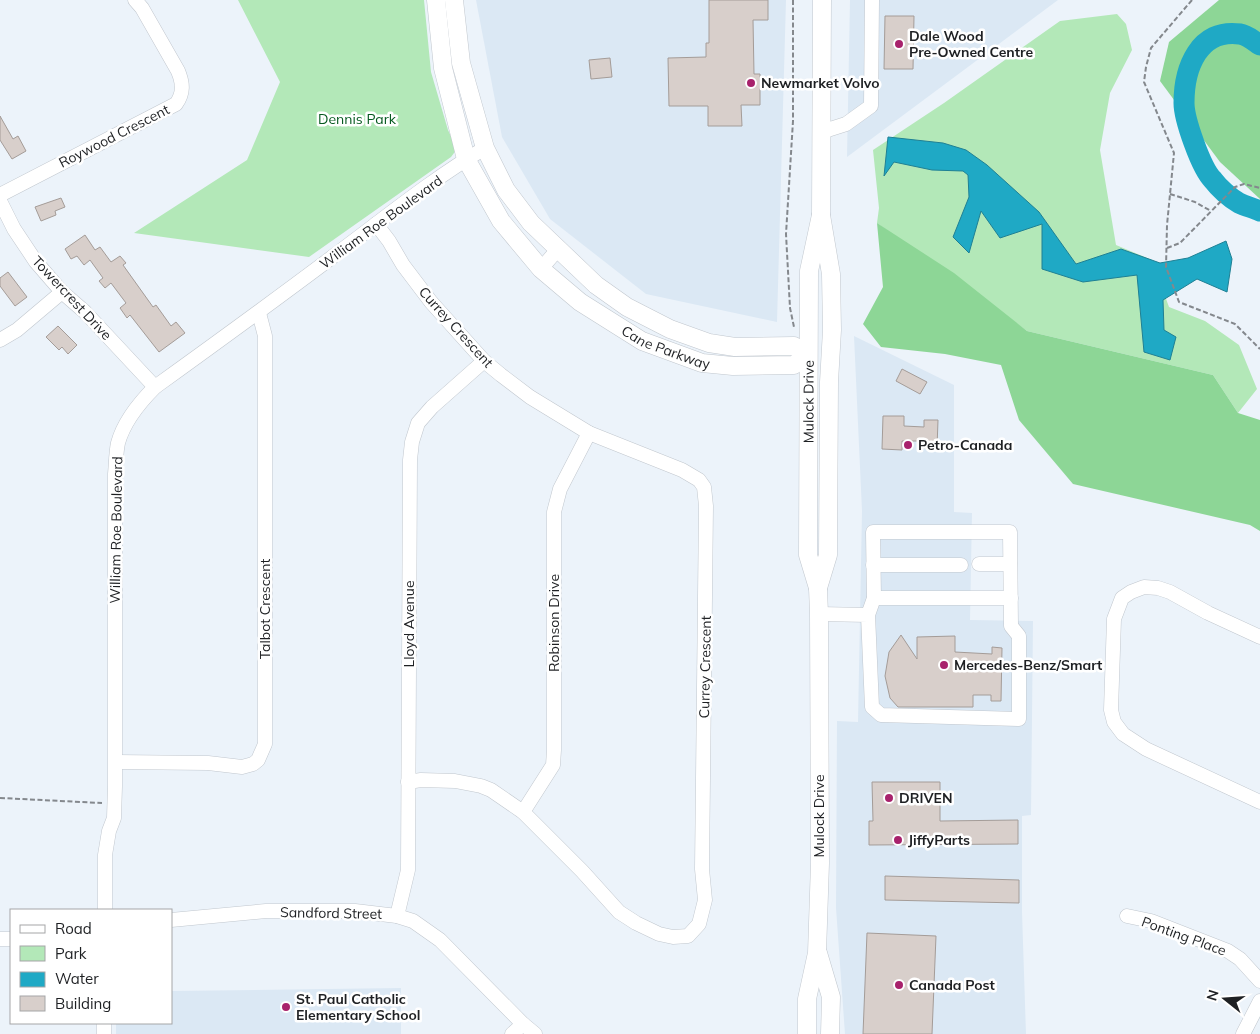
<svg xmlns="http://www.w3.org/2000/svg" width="1260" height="1034" font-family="Mulish,sans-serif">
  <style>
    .built { fill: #dbe8f4 }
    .green { fill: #b3e8b8 }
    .forest { fill: #8dd696 }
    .water { fill: #1fa9c5; stroke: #1f8094 }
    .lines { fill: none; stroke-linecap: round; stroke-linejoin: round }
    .river { stroke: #1fa9c5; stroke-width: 21 }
    .building { fill: #d8cfcb; stroke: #a49c98 }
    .minor-casing { stroke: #c1c7ce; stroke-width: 15 }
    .major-casing { stroke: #c1c7ce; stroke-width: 19 }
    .path { stroke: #84888d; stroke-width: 2; stroke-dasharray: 5 2.5; stroke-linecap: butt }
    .minor { stroke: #fff; stroke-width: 14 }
    .major { stroke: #fff; stroke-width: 18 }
    .poi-dot { fill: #a8226c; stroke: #fff; stroke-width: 2 }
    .labels { text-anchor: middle; stroke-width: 5; stroke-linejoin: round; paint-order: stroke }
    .poi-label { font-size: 14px; font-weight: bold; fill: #1e2023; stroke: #fff; text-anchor: start }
    .park-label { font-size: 14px; fill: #05591f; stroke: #fff }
    .street-label { font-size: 14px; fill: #1e2023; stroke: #fff }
  </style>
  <rect width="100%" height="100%" fill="#ecf3fa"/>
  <!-- built -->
  <g class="built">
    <path d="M476,0H786L777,322L646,294L550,219L502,137Z"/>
    <path d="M850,0H1058L847,157Z"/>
    <path d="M854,336L954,385V512L972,513L970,620L1033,621L1031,815L1022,816V912L1026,1034H845L836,908L837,721L858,722L862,511Z"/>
    <path d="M401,988V1034H116V1023H171V991Z"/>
  </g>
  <!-- green -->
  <g class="green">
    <path d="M238,0H424L431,72L448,130L457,149L451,157L309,257L134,233L247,160L280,82Z"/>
    <path d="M1117,14L1126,24L1132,50L1110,93L1100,150L1116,245L1152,260L1169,307L1205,321L1239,345L1257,389L1238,413L1213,375L1027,331L877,223L879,208L873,150L944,103L1060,21Z"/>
  </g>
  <!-- forest -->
  <g class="forest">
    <path d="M1219,0H1260V199L1220,162L1160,81L1169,42Z"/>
    <path d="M877,223L954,273L1027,331L1213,375L1238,413L1260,420V531L1250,525L1073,484L1019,420L1001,365L945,354L881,347L863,324L883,287Z"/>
  </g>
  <!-- water -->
  <path class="water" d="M888,137L943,143L966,150L987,165L1039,212L1076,264L1121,249L1160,263L1188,258L1226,241L1232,259L1227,292L1197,279L1163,300L1164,330L1176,337L1170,360L1144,352L1137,275L1083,282L1042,269V224L1000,238L981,211L969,253L953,237L969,197L968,175L963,171L932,170L894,162L884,176Z"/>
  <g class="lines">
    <!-- river -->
    <path class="river" d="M1260,45C1254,41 1247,35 1240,34C1199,28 1184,68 1184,103C1184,119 1201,168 1213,180C1219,188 1230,198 1239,203C1245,206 1253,208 1260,211"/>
  </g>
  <!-- building -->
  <g class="building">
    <path d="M709,0H768V20H753L754,74H760V105H741L742,126H708V106H669L668,58L706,57V43H709Z"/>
    <path d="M885,16H914L913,69H884Z"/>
    <path d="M610,58L612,77L591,79L589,60Z"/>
    <path d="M0,116L13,139L18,136L26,151L12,159L0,140Z"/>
    <path d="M61,198L65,207L55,211L56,215L41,221L35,207Z"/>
    <path d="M85,235L95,250L100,247L111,262L120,256L126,263L123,265L153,307L156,305L171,326L176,322L185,333L159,352L130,315L127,318L120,308L126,303L111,283L105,288L99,281L103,278L90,260L84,265L77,256L71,259L65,249Z"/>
    <path d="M8,272L27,297L15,306L0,286V278Z"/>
    <path d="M58,326L77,345L68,354L62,347L59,350L46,337Z"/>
    <path d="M902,369L927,382L920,394L896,381Z"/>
    <path d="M883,416H904V426L924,427V420H938L937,448H923V441H902V450L882,449Z"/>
    <path d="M901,635L917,659V637L955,636V652L992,654V647L1002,648L1001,701H991V695H973V707H898L890,698L885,676L889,652Z"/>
    <path d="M872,782H940V821L1018,820V844L869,845V821H873Z"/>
    <path d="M885,876L1019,880V903L885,900Z"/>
    <path d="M867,933L936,936L932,1034H863Z"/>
  </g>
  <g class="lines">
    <!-- minor casing -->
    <g class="minor-casing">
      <g id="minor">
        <path d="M821,132L846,124L871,106L872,0"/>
        <path d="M0,195L176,104C184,93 183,83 178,71L142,8L135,0"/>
        <path d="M0,201L14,229L36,262L62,292L85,312L155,387"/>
        <path d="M376,224L389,241L403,265L431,302L484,361L501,375L530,397L589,433L682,470L699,480L704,487L706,506L702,869L705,900L699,924L688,936L673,937L659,934L636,923L619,912L582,871L523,812L491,790L481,786L455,781L421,780L408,782"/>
        <path d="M541,269L558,249"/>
        <path d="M0,340L17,330L62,292"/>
        <path d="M979,564H1010"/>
        <path d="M873,565H961"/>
        <path d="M874,598H1011"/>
        <path d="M819,614L868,615L872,707L881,715L1019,719V636L1011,626L1010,532H873L874,598L868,615"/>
        <path d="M1260,637L1208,613L1170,592L1158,588L1144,587L1131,592L1122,598L1114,619L1111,710L1114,722L1123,734L1146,749L1260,802"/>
        <path d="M116,762L208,763L242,767L253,764L258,760L265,744V336L259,313"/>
        <path d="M523,812L553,765L554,750V512L560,489L589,433"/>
        <path d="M105,910V855L109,831L114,818L115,786V474C116,464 116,452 118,443C124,421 139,403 155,387C216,343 278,298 339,252C386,217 434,178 485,148"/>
        <path d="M397,916L408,870L410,460L412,442L418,423L432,407L484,361"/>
        <path d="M1127,916L1151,921L1228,951L1240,959L1260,981"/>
        <path d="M171,920L266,911H355L397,916L413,921L440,940L523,1024L535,1034"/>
        <path d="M0,939H11"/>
        <path d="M104,1023V1034"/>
        <path d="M512,1034L523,1024"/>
        <path d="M1243,1034L1260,1001"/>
      </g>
    </g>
    <!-- major casing -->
    <g class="major-casing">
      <g id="major">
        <path id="s1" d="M436,0L443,68L466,159L501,221L541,269L580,302L642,341L702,363L733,366L794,365L808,354"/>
        <path d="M454,0L461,63L485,148L506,190L531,223L596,285L627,307L670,329L709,343L735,347L794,346L808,354"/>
        <path d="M818,588L828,555L829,382L832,330L831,274L821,215L822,0"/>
        <path d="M818,953L831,997L830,1034"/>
        <path id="s2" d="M807,1034V999L817,953L820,863L819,614L818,588L808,555L809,271L821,215"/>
      </g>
    </g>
    <!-- path -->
    <g class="path">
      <path d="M793,0V121L786,234L790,308L794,327"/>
      <path d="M1192,0L1151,48L1146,67L1144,82L1174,153L1167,225L1166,267L1179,302L1235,324L1260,349"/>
      <path d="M1170,194L1195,202L1211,211"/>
      <path d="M1167,248L1180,243L1235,187L1244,184L1260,188"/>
      <path d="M0,798L102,803"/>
    </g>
    <!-- minor -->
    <use href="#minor" class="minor"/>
    <!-- major -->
    <use href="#major" class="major"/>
  </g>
  <!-- markers -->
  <g class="poi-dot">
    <circle cx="899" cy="44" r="5"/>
    <circle cx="751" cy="83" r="5"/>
    <circle cx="908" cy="445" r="5"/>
    <circle cx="944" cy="665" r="5"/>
    <circle cx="889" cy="798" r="5"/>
    <circle cx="898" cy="840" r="5"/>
    <circle cx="899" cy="985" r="5"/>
    <circle cx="286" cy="1007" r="5"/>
  </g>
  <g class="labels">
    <!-- poi labels -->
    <g class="poi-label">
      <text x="909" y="41">Dale Wood<tspan x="909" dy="16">Pre-Owned Centre</tspan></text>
      <text x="761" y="88">Newmarket Volvo</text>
      <text x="918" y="450">Petro-Canada</text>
      <text x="954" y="670">Mercedes-Benz/Smart</text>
      <text x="899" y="803">DRIVEN</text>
      <text x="908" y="845">JiffyParts</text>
      <text x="909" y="990">Canada Post</text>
      <text x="296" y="1004">St. Paul Catholic<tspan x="296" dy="16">Elementary School</tspan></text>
    </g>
    <!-- park labels -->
    <g class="park-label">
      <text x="357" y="124">Dennis Park</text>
    </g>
    <!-- street labels -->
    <g class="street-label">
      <text transform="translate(114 136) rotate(-27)" y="5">Roywood Crescent</text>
      <text transform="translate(381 222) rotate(-36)" y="5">William Roe Boulevard</text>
      <text transform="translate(72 298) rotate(47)" y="5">Towercrest Drive</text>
      <text transform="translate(456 327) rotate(48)" y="5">Currey Crescent</text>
      <text dy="5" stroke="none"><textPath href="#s1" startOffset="445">Cane Parkway</textPath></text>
      <text dy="5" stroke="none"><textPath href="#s2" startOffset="635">Mulock Drive</textPath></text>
      <text transform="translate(116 530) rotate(-89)" y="5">William Roe Boulevard</text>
      <text transform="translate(265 609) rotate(-90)" y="5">Talbot Crescent</text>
      <text transform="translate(554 623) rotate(-90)" y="5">Robinson Drive</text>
      <text transform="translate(409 624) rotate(-90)" y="5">Lloyd Avenue</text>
      <text transform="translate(705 667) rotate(-89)" y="5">Currey Crescent</text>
      <text transform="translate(819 816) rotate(-90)" y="5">Mulock Drive</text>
      <text transform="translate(331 913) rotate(1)" y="5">Sandford Street</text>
      <text transform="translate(1184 936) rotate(20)" y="5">Ponting Place</text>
    </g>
  </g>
  <!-- legend -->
  <rect x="10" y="909" width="162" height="115" fill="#ffffff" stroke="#a5a6a7"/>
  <rect x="20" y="925" width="25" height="8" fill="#ffffff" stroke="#a5a6a7"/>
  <text x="55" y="934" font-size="15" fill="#1e2023">Road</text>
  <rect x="20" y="946" width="25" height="15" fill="#b3e8b8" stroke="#a5a6a7"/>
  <text x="55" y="959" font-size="15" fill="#1e2023">Park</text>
  <rect x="20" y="972" width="25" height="15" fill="#1fa9c5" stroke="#a5a6a7"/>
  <text x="55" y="984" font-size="15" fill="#1e2023">Water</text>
  <rect x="20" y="996" width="25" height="15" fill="#d8cfcb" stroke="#a5a6a7"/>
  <text x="55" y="1009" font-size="15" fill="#1e2023">Building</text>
  <!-- north arrow -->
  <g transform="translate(1225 999) rotate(287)" stroke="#ffffff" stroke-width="4" paint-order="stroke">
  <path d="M0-4L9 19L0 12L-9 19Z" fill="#1e2023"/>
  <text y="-8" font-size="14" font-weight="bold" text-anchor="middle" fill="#1e2023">N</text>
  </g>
</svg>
